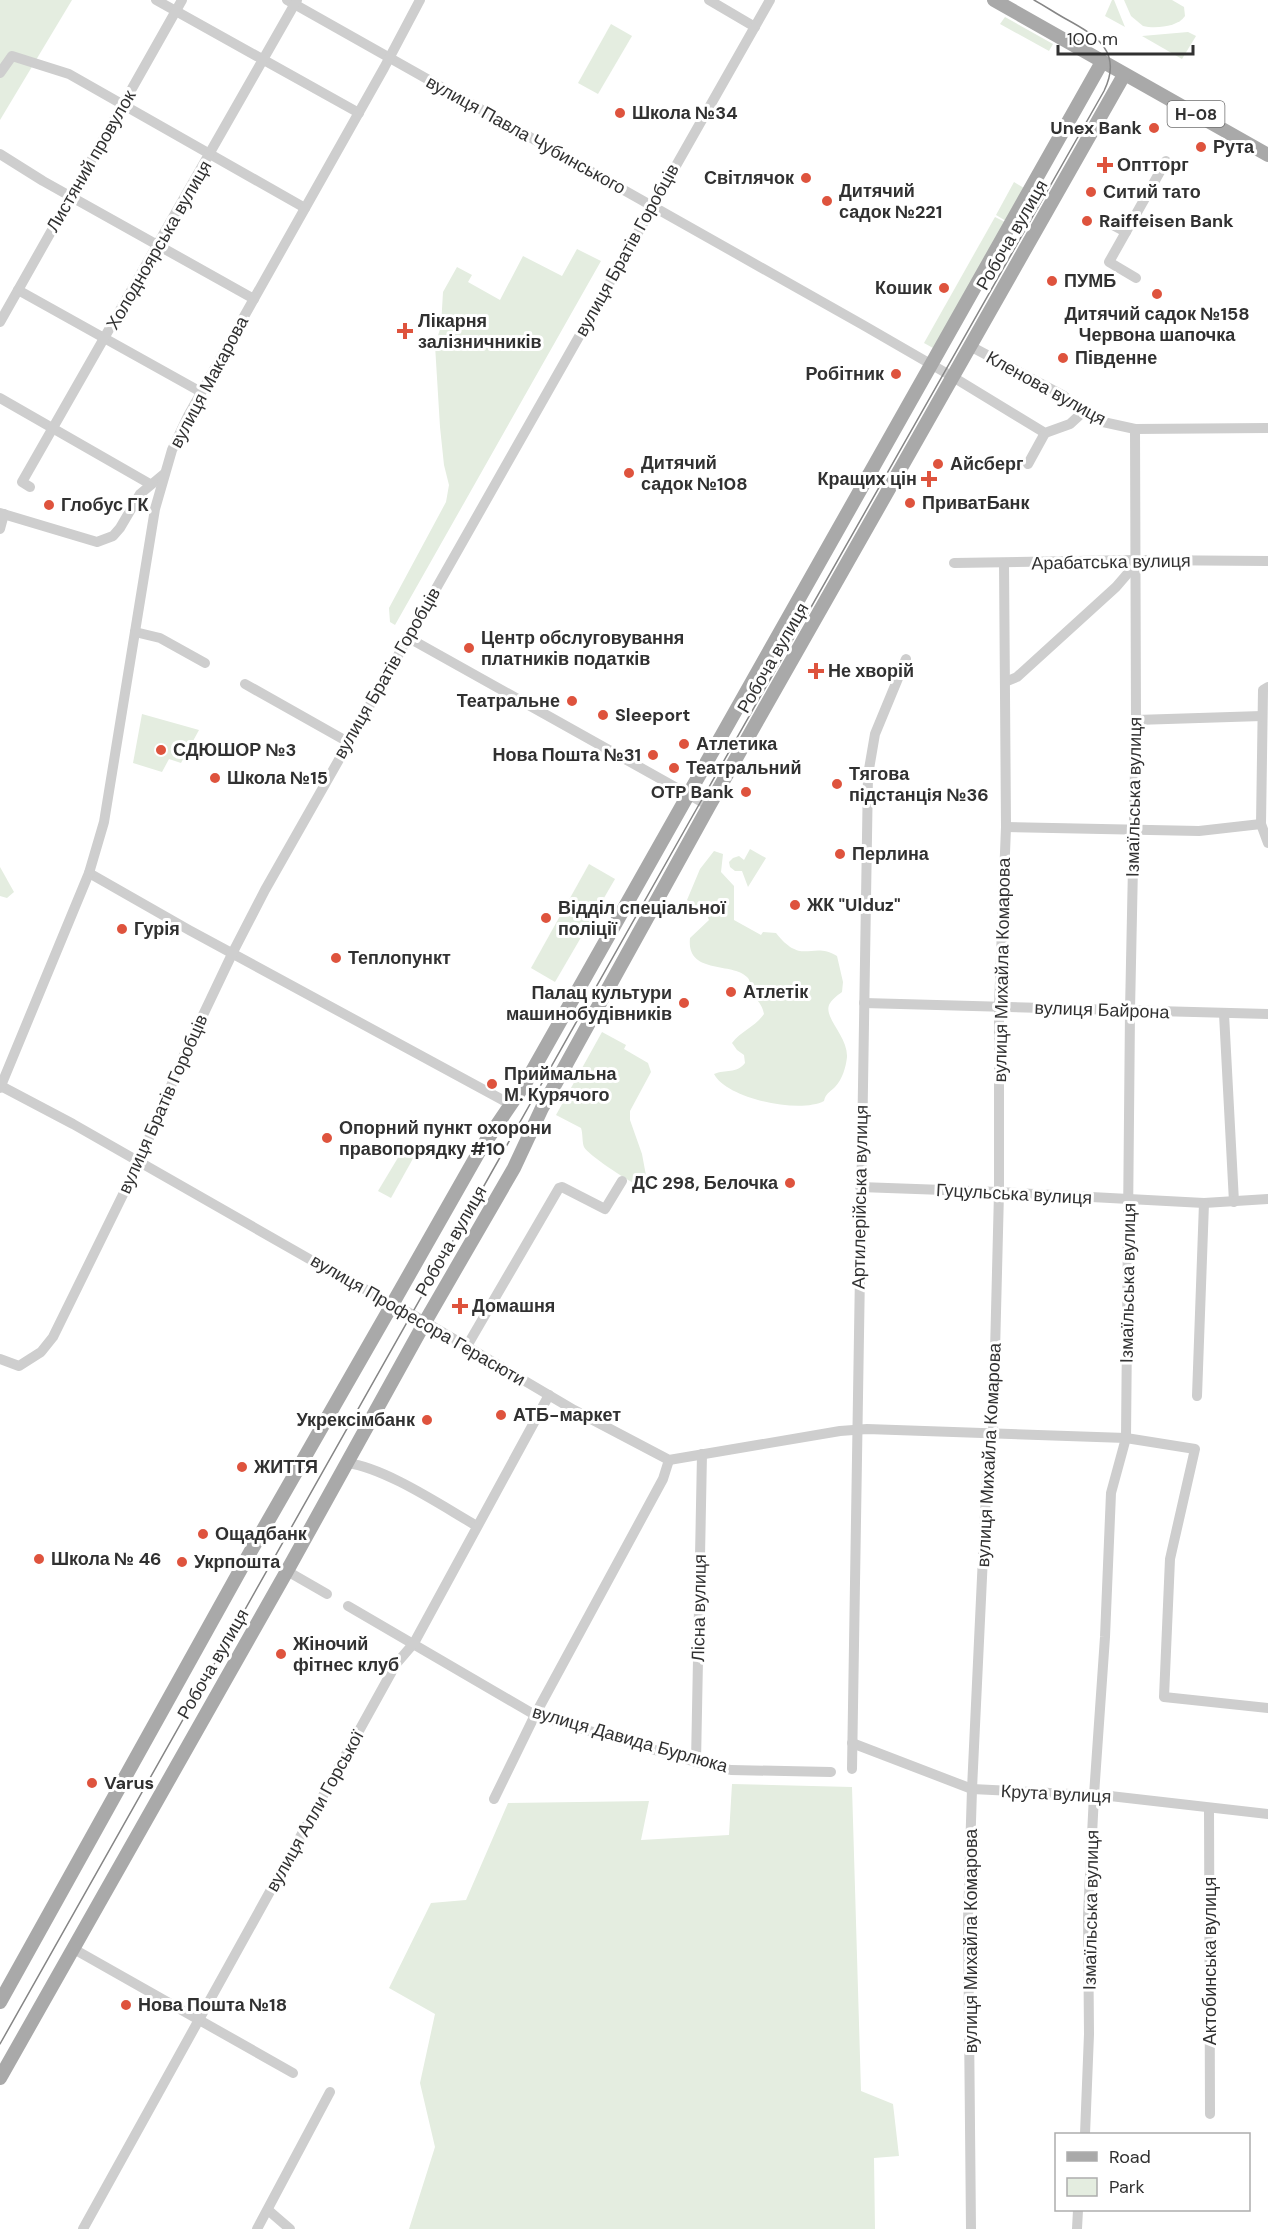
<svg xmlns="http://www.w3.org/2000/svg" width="1268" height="2229" font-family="'DM Sans',sans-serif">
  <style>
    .green { fill: #e4ede0 }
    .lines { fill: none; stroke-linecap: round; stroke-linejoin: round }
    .minor { stroke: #cecece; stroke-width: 10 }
    .major { stroke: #a9a9a9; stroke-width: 14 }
    .tram { stroke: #868686; stroke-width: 1.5 }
    .poi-dot { fill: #de533d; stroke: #fff; stroke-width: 2 }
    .labels { text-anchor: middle; stroke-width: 6; stroke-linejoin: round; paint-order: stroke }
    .shield { fill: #fff; stroke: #6f6f6f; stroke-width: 1.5 }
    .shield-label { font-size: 16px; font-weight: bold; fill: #313131 }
    .poi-label { font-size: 18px; font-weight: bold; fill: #313131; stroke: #fff; text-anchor: start }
    .street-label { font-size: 18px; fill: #313131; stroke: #fff }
  </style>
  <rect width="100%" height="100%" fill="#fff"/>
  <!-- green -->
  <g class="green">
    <path d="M0,0H72L0,120Z"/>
    <path d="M1112,0H1114L1125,27L1105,16Z"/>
    <path d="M1124,0H1172L1184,7L1185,16C1178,27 1155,29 1143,26L1131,16Z"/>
    <path d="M1005,17L1053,44L1049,51L1000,24Z"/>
    <path d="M611,24L632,36L598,94L578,83Z"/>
    <path d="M1188,32L1196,36L1182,59L1142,36Z"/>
    <path d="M1014,182L1024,188L1006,221L996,215Z"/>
    <path d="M995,217L1005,222L933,348L924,343Z"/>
    <path d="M577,249L601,261L395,625L390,622L389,608L446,502L449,485L444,465L440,427L435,345L441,326L443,292L457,267L472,275L468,282L500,300L523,256L562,276Z"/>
    <path d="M142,714L199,730L181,763L169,759L162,772L133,763Z"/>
    <path d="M750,849L766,858L748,887L742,871H735L730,867L729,862L733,858L739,856L744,860Z"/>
    <path d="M714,851L723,854L721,872L734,886V920L761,935L763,932L776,933C803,967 811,940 837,956L843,982L842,992C838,995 831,1000 829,1005C824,1018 848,1037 847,1057C846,1067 842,1080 835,1087C829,1093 826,1093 824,1101C800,1114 727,1099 714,1074C726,1069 736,1074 745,1063L744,1055L737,1050L732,1043C741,1031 755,1027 764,1014C762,1004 758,1002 753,994C749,989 752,981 747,977C732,962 686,975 690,938L709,920L706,913L699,910L687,900L700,869Z"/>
    <path d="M589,864L615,879L555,982L531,968Z"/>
    <path d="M0,867L14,892L7,898L0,896Z"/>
    <path d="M602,1032L626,1045L624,1049L648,1063L651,1072L630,1111V1120L642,1154L647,1181L638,1185C629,1182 587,1154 584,1147C582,1142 583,1134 581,1128L556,1115Z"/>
    <path d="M405,1146L415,1155L391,1198L378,1191Z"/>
    <path d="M732,1784L852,1787L861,2091L893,2104L899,2156L874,2158L875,2229H409L435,2147L420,2083L435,2014L389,1988L431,1903L466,1900L508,1803L649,1801L641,1840L729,1835Z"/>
  </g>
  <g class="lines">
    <!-- minor -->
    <g class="minor">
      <path d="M156,0L359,113"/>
      <path d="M287,0L863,325L953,377L1045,433L1070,424L1083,412"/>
      <path d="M709,0L755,27"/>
      <path d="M0,73L12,56L69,74L305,208"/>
      <path d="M0,154L43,181L254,299"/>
      <path d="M1111,224L1126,232"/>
      <path d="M1136,278L1109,262L1166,161"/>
      <path d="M18,290L201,392"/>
      <path d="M0,322L182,0"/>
      <path d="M970,346L1064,396L1083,412L1103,422L1135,429L1268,428"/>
      <path d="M0,398L150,484"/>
      <path d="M1028,464L1045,433"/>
      <path d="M30,487L22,482L297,0"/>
      <path d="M0,513L97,542L113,536L120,528L140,494L164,474"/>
      <path d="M0,529L4,514"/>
      <path d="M954,563L1136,560L1268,561"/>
      <path d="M135,632L160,638L205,663"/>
      <path d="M407,637L709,806"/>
      <path d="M1005,682L1017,677L1116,587L1135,565"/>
      <path d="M245,684L348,742"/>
      <path d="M1268,687L1263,690L1261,824L1268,843"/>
      <path d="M1136,720L1262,716"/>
      <path d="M1006,827L1199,831L1261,824"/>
      <path d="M89,873L189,930L512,1105"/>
      <path d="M864,1003L1268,1014"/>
      <path d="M1224,1014L1234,1202"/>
      <path d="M1,1086L73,1124L318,1264L415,1316L574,1410L669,1460L840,1431L867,1429L1126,1438L1195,1449L1170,1559L1164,1697L1268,1708"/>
      <path d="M0,1088L89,873L104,822L155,509L172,450L188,416L384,68L420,0"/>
      <path d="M860,1187L999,1192L1204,1203L1268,1199"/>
      <path d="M467,1346L559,1188L562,1187L605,1209L622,1181"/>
      <path d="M0,1359L19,1366L41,1352L53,1337L139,1162L184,1055L233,952L265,890L770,0"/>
      <path d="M1197,1396L1204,1203"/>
      <path d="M347,1463C386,1468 442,1506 477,1526"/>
      <path d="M287,1571L327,1594"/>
      <path d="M348,1606L535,1715L696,1762L731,1770L831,1772"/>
      <path d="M852,1743L972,1789L1110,1796L1268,1814"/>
      <path d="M696,1762L702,1454"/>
      <path d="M852,1769L868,775L875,734L906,659"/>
      <path d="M494,1799L535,1715L663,1479L669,1460"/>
      <path d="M1209,1808L1210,2114"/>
      <path d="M72,1948L293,2073"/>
      <path d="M1085,2134L1089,2034L1088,1915L1094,1795L1105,1637L1111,1493L1126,1438L1130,1011L1136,720L1135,429"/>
      <path d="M268,2210L290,2229"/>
      <path d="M83,2229L396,1664L414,1643L549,1395"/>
      <path d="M257,2229L330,2092"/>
      <path d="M971,2229L968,1919L972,1789L987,1472L993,1432L999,1192V1006L1006,827L1004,563"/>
      <path d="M1077,2229L1078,2210"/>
    </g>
    <!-- major -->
    <g class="major">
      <path d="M994,0L1268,155"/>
      <path d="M0,2002L252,1549L393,1303L480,1150L526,1082L1102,62"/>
      <path d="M0,2078L287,1571L425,1322L514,1168L542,1108L709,806L1124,75"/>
    </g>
    <!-- tram -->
    <path class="tram" d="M0,2044L688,824L1104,91C1123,52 1097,36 1066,19C1055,13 1045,6 1034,0"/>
  </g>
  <!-- markers -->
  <g class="poi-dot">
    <circle cx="620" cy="113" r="6"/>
    <circle cx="1154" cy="128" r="6"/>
    <circle cx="1201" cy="147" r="6"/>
    <path d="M1102 156h6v6h6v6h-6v6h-6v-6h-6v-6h6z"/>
    <circle cx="806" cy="178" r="6"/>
    <circle cx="1091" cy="192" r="6"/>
    <circle cx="827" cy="201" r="6"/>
    <circle cx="1087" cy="221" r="6"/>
    <circle cx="1052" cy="281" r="6"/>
    <circle cx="944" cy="288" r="6"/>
    <circle cx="1157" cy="294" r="6"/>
    <path d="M402 322h6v6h6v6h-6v6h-6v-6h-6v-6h6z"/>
    <circle cx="1063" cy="358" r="6"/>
    <circle cx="896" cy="374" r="6"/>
    <circle cx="938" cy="464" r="6"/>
    <circle cx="629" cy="473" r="6"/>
    <path d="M926 470h6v6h6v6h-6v6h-6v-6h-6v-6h6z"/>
    <circle cx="910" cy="503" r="6"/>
    <circle cx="49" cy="505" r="6"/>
    <circle cx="469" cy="648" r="6"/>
    <path d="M813 662h6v6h6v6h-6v6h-6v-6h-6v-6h6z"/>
    <circle cx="572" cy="701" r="6"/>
    <circle cx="603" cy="715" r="6"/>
    <circle cx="684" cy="744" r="6"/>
    <circle cx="161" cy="750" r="6"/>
    <circle cx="653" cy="755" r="6"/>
    <circle cx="674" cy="768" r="6"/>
    <circle cx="215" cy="778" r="6"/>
    <circle cx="837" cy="784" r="6"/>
    <circle cx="746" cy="792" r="6"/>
    <circle cx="840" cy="854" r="6"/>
    <circle cx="795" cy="905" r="6"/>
    <circle cx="546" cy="918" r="6"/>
    <circle cx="122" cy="929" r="6"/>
    <circle cx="336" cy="958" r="6"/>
    <circle cx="731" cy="992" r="6"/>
    <circle cx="684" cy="1003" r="6"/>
    <circle cx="492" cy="1084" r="6"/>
    <circle cx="327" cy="1138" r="6"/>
    <circle cx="790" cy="1183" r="6"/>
    <path d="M457 1297h6v6h6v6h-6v6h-6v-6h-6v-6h6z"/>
    <circle cx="501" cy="1415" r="6"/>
    <circle cx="427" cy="1420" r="6"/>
    <circle cx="242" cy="1467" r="6"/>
    <circle cx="203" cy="1534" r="6"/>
    <circle cx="39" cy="1559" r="6"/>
    <circle cx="182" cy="1562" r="6"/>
    <circle cx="281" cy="1654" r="6"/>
    <circle cx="92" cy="1783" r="6"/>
    <circle cx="126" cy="2005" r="6"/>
  </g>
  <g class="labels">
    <!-- shield labels -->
    <rect class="shield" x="1167.5" y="101" width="57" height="26" rx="4.5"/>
    <g class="shield-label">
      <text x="1196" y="120">Н-08</text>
    </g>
    <!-- poi labels -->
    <g class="poi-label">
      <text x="632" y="119">Школа №34</text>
      <text x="1142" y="134" text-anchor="end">Unex Bank</text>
      <text x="1213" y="153">Рута</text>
      <text x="1117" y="171">Оптторг</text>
      <text x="794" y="184" text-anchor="end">Світлячок</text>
      <text x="839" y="197">Дитячий<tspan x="839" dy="21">садок №221</tspan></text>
      <text x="1103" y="198">Ситий тато</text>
      <text x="1099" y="227">Raiffeisen Bank</text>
      <text x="1064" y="287">ПУМБ</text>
      <text x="932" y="294" text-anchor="end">Кошик</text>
      <text x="1157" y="320" text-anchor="middle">Дитячий садок №158<tspan x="1157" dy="21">Червона шапочка</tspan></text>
      <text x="418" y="327">Лікарня<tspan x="418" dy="21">залізничників</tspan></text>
      <text x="1075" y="364">Південне</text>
      <text x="884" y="380" text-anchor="end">Робітник</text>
      <text x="641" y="469">Дитячий<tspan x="641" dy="21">садок №108</tspan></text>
      <text x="950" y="470">Айсберг</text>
      <text x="917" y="485" text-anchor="end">Кращих цін</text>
      <text x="922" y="509">ПриватБанк</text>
      <text x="61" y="511">Глобус ГК</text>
      <text x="481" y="644">Центр обслуговування<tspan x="481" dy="21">платників податків</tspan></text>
      <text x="828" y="677">Не хворій</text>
      <text x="560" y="707" text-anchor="end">Театральне</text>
      <text x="615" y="721">Sleeport</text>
      <text x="696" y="750">Атлетика</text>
      <text x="173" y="756">СДЮШОР №3</text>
      <text x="641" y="761" text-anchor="end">Нова Пошта №31</text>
      <text x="686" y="774">Театральний</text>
      <text x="849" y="780">Тягова<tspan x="849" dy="21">пiдстанцiя №36</tspan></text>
      <text x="227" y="784">Школа №15</text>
      <text x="734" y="798" text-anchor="end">OTP Bank</text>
      <text x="852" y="860">Перлина</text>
      <text x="807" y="911">ЖК "Ulduz"</text>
      <text x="558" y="914">Відділ спеціальної<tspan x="558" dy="21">поліції</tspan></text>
      <text x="134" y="935">Гурія</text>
      <text x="348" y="964">Теплопункт</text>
      <text x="743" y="998">Атлетік</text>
      <text x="672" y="999" text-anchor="end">Палац культури<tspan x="672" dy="21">машинобудівників</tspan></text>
      <text x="504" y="1080">Приймальна<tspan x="504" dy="21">М. Курячого</tspan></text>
      <text x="339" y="1134">Опорний пункт охорони<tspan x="339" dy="21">правопорядку #10</tspan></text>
      <text x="778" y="1189" text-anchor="end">ДС 298, Белочка</text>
      <text x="472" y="1312">Домашня</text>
      <text x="513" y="1421">АТБ-маркет</text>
      <text x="415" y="1426" text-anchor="end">Укрексімбанк</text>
      <text x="254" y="1473">ЖИТТЯ</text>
      <text x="215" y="1540">Ощадбанк</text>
      <text x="51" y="1565">Школа № 46</text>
      <text x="194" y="1568">Укрпошта</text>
      <text x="293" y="1650">Жіночий<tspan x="293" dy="21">фітнес клуб</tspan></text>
      <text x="104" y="1789">Varus</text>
      <text x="138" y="2011">Нова Пошта №18</text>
    </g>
    <!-- street labels -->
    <g class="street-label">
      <text transform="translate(526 135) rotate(29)" y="6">вулиця Павла Чубинського</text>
      <text transform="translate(91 161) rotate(-60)" y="6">Листяний провулок</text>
      <text transform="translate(1012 235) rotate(-60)" y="6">Робоча вулиця</text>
      <text transform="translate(159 245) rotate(-60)" y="6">Холодноярська вулиця</text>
      <text transform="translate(627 250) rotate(-61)" y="6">вулиця Братів Горобців</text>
      <text transform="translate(209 382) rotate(-62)" y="6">вулиця Макарова</text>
      <text transform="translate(1046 388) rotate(29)" y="6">Кленова вулиця</text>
      <text transform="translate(1111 562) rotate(-1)" y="6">Арабатська вулиця</text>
      <text transform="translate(773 658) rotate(-60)" y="6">Робоча вулиця</text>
      <text transform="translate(387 673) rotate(-60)" y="6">вулиця Братів Горобців</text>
      <text transform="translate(1134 797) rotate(-89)" y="6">Ізмаїльська вулиця</text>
      <text transform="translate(1002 970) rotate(-89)" y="6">вулиця Михайла Комарова</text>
      <text transform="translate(1102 1010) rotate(2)" y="6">вулиця Байрона</text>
      <text transform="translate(163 1104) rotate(-66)" y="6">вулиця Братів Горобців</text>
      <text transform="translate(1014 1194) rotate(3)" y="6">Гуцульська вулиця</text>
      <text transform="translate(860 1197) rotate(-89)" y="6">Артилерійська вулиця</text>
      <text transform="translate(451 1241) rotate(-60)" y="6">Робоча вулиця</text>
      <text transform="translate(1128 1283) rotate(-89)" y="6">Ізмаїльська вулиця</text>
      <text transform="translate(418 1320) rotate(30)" y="6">вулиця Професора Герасюти</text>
      <text transform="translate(989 1455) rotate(-87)" y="6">вулиця Михайла Комарова</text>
      <text transform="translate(699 1608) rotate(-89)" y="6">Лісна вулиця</text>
      <text transform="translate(213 1664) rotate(-60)" y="6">Робоча вулиця</text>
      <text transform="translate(630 1739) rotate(16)" y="6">вулиця Давида Бурлюка</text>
      <text transform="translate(1056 1794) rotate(3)" y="6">Крута вулиця</text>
      <text transform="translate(315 1811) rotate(-61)" y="6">вулиця Алли Горської</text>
      <text transform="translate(1091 1910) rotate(-89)" y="6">Ізмаїльська вулиця</text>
      <text transform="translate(971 1941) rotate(-90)" y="6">вулиця Михайла Комарова</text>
      <text transform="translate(1210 1961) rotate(-90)" y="6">Актобинська вулиця</text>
    </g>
  </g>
  <!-- legend -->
  <rect x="1055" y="2133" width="195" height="78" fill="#ffffff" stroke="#adadad" stroke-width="1.5"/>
  <rect x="1067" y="2152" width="30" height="9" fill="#a9a9a9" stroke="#adadad" stroke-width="1.5"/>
  <text x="1109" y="2163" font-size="18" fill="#313131">Road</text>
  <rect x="1067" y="2178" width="30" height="18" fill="#e4ede0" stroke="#adadad" stroke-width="1.5"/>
  <text x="1109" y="2193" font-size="18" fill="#313131">Park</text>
  <!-- scale -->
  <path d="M1058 45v9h135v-9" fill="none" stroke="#313131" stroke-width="3"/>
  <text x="1067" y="45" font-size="18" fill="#313131" stroke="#ffffff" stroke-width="4.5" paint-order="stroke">100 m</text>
</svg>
